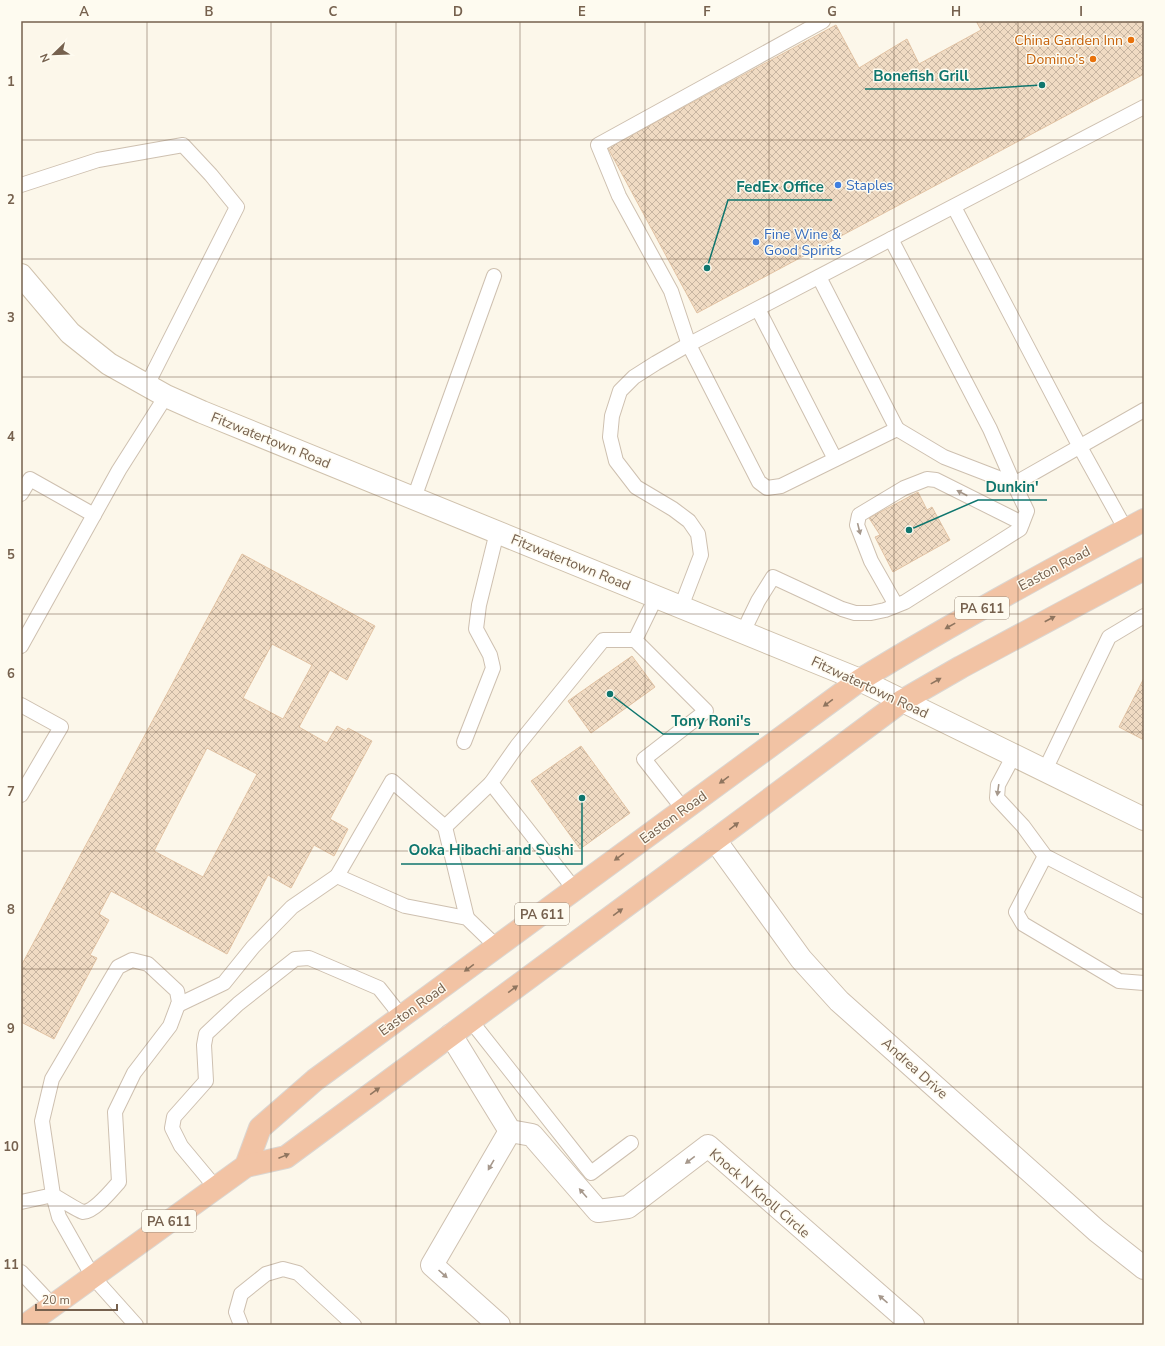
<svg xmlns="http://www.w3.org/2000/svg" width="1165" height="1346" font-family="'Nunito Sans',sans-serif">
  <style>
    .building { fill: url(#building-cross-hatch); stroke: #e2c3a4; fill-rule: evenodd }
    .lines { fill: none; stroke-linecap: round; stroke-linejoin: round }
    .lane-casing { stroke: #cec0b0; stroke-width: 16 }
    .street-casing { stroke: #cec0b0; stroke-width: 24 }
    .secondary-casing { stroke: #d0c2ad; stroke-width: 24 }
    .highway-casing { stroke: #dbd6d1; stroke-width: 24 }
    .lane { stroke: #fff; stroke-width: 14 }
    .street { stroke: #fff; stroke-width: 22 }
    .secondary { stroke: #fff; stroke-width: 22 }
    .highway { stroke: #f2c3a4; stroke-width: 22 }
    .oneway { fill: #a6988c }
    .oneway2 { fill: #8f755f }
    .grid { fill: none; stroke: #76614e; stroke-width: 1; stroke-opacity: 0.55 }
    .food-dot { fill: #e8710a; stroke: #fefbf0; stroke-width: 1.5 }
    .shop-dot { fill: #3f7fe0; stroke: #fefbf0; stroke-width: 1.5 }
    .labels { text-anchor: middle; stroke-width: 3; stroke-linejoin: round; paint-order: stroke }
    .shield { fill: #fefbf0; stroke: #9f8f7f; stroke-width: 1 }
    .shield-label { font-size: 13px; font-weight: bold; fill: #76614e }
    .food-label { font-size: 14px; fill: #c56008; stroke: #fefbf0; text-anchor: end }
    .shop-label { font-size: 14px; fill: #366cbe; stroke: #fefbf0; text-anchor: start }
    .street-label { font-size: 14px; fill: #76614e; stroke: #fefbf0 }
    .leader { fill: none; stroke: #0f766e; stroke-width: 1.5 }
    .callout-dot { fill: #0f766e; stroke: #fefbf0; stroke-width: 1.5 }
    .callout-label { font-size: 15px; text-anchor: middle; font-weight: bold; fill: #0f766e; stroke: #fefbf0; stroke-width: 3; stroke-linejoin: round; paint-order: stroke }
    .neatline { fill: none; stroke: #76614e; stroke-width: 1.5 }
    .grid-label { font-size: 13px; text-anchor: middle; font-weight: bold; fill: #76614e }
  </style>
  <defs>
    <pattern id="building-cross-hatch" width="8" height="8" patternUnits="userSpaceOnUse"><rect width="8" height="8" fill="#f0dbc3"/><path d="M0 0l8 8M0 8l8-8" fill="none" stroke="#c7b5a1"/></pattern>
  </defs>
  <rect width="100%" height="100%" fill="#fcf7ea"/>
  <!-- building -->
  <g class="building">
    <path d="M976,21H1144V74L697,313L608,148L836,25L859,68L907,39L919,64L981,30Z"/>
    <path d="M918,492L927,510L932,507L950,540L893,572L875,537L880,535L869,518Z"/>
    <path d="M242,554L375,626L347,680L330,670L299,727L327,743L337,726L346,731L348,728L372,741L330,819L348,829L334,856L314,845L291,888L268,875L227,954L111,891L99,914L109,920L90,955L97,958L54,1039L21,1022V966ZM272,644L312,665L283,719L243,698ZM207,748L257,774L203,877L154,851Z"/>
    <path d="M632,656L655,687L591,733L568,701Z"/>
    <path d="M1144,678V740L1119,727Z"/>
    <path d="M581,746L630,813L580,849L531,781Z"/>
  </g>
  <g class="lines">
    <!-- lane casing -->
    <g class="lane-casing">
      <g id="lane">
        <path d="M823,21L598,145L619,196L671,291L689,345L759,482L767,488L781,486L897,429L944,457L1014,484"/>
        <path d="M21,185L98,160L183,145L211,175L237,207L147,385"/>
        <path d="M954,207L1080,447L1126,530"/>
        <path d="M819,277L897,429"/>
        <path d="M758,309L835,459"/>
        <path d="M1014,484L1144,410"/>
        <path d="M21,494L30,479L94,515"/>
        <path d="M414,498L494,276"/>
        <path d="M656,597L635,640L706,711L644,759L684,810"/>
        <path d="M896,605L871,561L857,525L859,515L904,488L927,479L936,480L1022,523"/>
        <path d="M681,607L701,555L698,534L689,521L673,509L636,487L616,461L610,437L612,416L620,391L634,377L656,363L684,347L1144,107"/>
        <path d="M743,632L758,601L773,577L842,609L855,613H871L885,610L905,602L1020,529L1027,511L1014,484L990,429L891,239"/>
        <path d="M21,646L119,470L166,396"/>
        <path d="M21,705L61,727L21,795"/>
        <path d="M464,742L493,668L490,655L476,629L479,605L497,532"/>
        <path d="M1014,755L998,785L997,798L1023,826L1045,856L1144,907"/>
        <path d="M1045,770L1109,637L1144,616"/>
        <path d="M491,783L445,827L392,781L337,876L405,906L467,918L497,947"/>
        <path d="M445,827L467,918"/>
        <path d="M1045,856L1016,912L1023,924L1119,981L1144,983"/>
        <path d="M575,890L491,783L517,746L603,640H635"/>
        <path d="M178,1005L224,983L253,947L292,907L337,876"/>
        <path d="M471,1021L591,1173L631,1143"/>
        <path d="M216,1188L181,1146L172,1128L174,1117L206,1081L204,1045L206,1034L238,1004L295,959L309,958L379,988L402,1017"/>
        <path d="M21,1202L53,1195C58,1198 79,1211 83,1212C94,1212 112,1190 119,1182L115,1112L134,1073L170,1026L179,1002L177,991L148,964L132,960L118,967L52,1079L42,1121L53,1195L59,1217L93,1277L136,1325"/>
        <path d="M21,1272L53,1306"/>
        <path d="M241,1325L236,1312L241,1294L266,1274L283,1269L298,1273L354,1325"/>
      </g>
    </g>
    <!-- street casing -->
    <g class="street-casing">
      <g id="street">
        <path d="M715,840L801,959L839,1001L1097,1231L1144,1268"/>
        <path d="M451,1035L510,1131L532,1135L598,1211L628,1207L708,1146L913,1325"/>
        <path d="M499,1325L432,1265L510,1131"/>
      </g>
    </g>
    <!-- secondary casing -->
    <g class="secondary-casing">
      <path id="secondary" d="M21,275L70,333L109,364L166,396L202,412L860,680L1144,819"/>
    </g>
    <!-- highway casing -->
    <g class="highway-casing">
      <g id="highway">
        <path d="M246,1166L260,1128L315,1080L860,680C952,623 1048,571 1144,520"/>
        <path d="M26,1325L246,1166L286,1157L715,840L902,701L961,667L1144,569"/>
      </g>
    </g>
    <!-- lane -->
    <use href="#lane" class="lane"/>
    <!-- street -->
    <use href="#street" class="street"/>
    <!-- secondary -->
    <use href="#secondary" class="secondary"/>
    <!-- highway -->
    <use href="#highway" class="highway"/>
  </g>
  <!-- one-way arrows -->
  <defs><path id="oneway-solid" d="M-6-.8H1V-3.2L6.5 0L1 3.2V.8H-6Z"/></defs>
  <g class="oneway">
    <use href="#oneway-solid" transform="translate(962 493) rotate(-153)"/>
    <use href="#oneway-solid" transform="translate(859 529) rotate(76)"/>
    <use href="#oneway-solid" transform="translate(998 790) rotate(98)"/>
    <use href="#oneway-solid" transform="translate(690 1160) rotate(143)"/>
    <use href="#oneway-solid" transform="translate(491 1165) rotate(120)"/>
    <use href="#oneway-solid" transform="translate(583 1193) rotate(-131)"/>
    <use href="#oneway-solid" transform="translate(443 1274) rotate(42)"/>
    <use href="#oneway-solid" transform="translate(883 1299) rotate(-139)"/>
  </g>
  <g class="oneway2">
    <use href="#oneway-solid" transform="translate(1050 619) rotate(-28)"/>
    <use href="#oneway-solid" transform="translate(950 626) rotate(151)"/>
    <use href="#oneway-solid" transform="translate(936 681) rotate(-29)"/>
    <use href="#oneway-solid" transform="translate(828 703) rotate(144)"/>
    <use href="#oneway-solid" transform="translate(724 780) rotate(144)"/>
    <use href="#oneway-solid" transform="translate(734 826) rotate(-37)"/>
    <use href="#oneway-solid" transform="translate(619 857) rotate(144)"/>
    <use href="#oneway-solid" transform="translate(618 912) rotate(-36)"/>
    <use href="#oneway-solid" transform="translate(469 968) rotate(144)"/>
    <use href="#oneway-solid" transform="translate(513 989) rotate(-36)"/>
    <use href="#oneway-solid" transform="translate(375 1091) rotate(-36)"/>
    <use href="#oneway-solid" transform="translate(284 1156) rotate(-22)"/>
  </g>
  <!-- grid -->
  <path class="grid" d="M147,21V1325M271,21V1325M396,21V1325M520,21V1325M645,21V1325M769,21V1325M894,21V1325M1018,21V1325M21,140H1144M21,259H1144M21,377H1144M21,495H1144M21,614H1144M21,732H1144M21,851H1144M21,969H1144M21,1087H1144M21,1206H1144"/>
  <!-- markers -->
  <g class="food-dot">
    <circle cx="1131" cy="40" r="4"/>
    <circle cx="1093" cy="59" r="4"/>
  </g>
  <g class="shop-dot">
    <circle cx="838" cy="185" r="4"/>
    <circle cx="756" cy="242" r="4"/>
  </g>
  <g class="labels">
    <!-- shield labels -->
    <g class="shield">
      <rect x="955" y="597" width="54" height="22" rx="3"/>
      <rect x="515" y="903" width="54" height="22" rx="3"/>
      <rect x="142" y="1210" width="54" height="22" rx="3"/>
    </g>
    <g class="shield-label">
      <text x="982" y="613">PA 611</text>
      <text x="542" y="919">PA 611</text>
      <text x="169" y="1226">PA 611</text>
    </g>
    <!-- food labels -->
    <g class="food-label">
      <text x="1123" y="45">China Garden Inn</text>
      <text x="1085" y="64">Domino's</text>
    </g>
    <!-- shop labels -->
    <g class="shop-label">
      <text x="846" y="190">Staples</text>
      <text x="764" y="239">Fine Wine &amp;<tspan x="764" dy="16">Good Spirits</tspan></text>
    </g>
    <!-- street labels -->
    <g class="street-label">
      <text transform="translate(271 440) rotate(22)" y="5">Fitzwatertown Road</text>
      <text transform="translate(571 562) rotate(22)" y="5">Fitzwatertown Road</text>
      <text transform="translate(1054 568) rotate(-28)" y="5">Easton Road</text>
      <text transform="translate(870 687) rotate(25)" y="5">Fitzwatertown Road</text>
      <text transform="translate(673 817) rotate(-36)" y="5">Easton Road</text>
      <text transform="translate(412 1009) rotate(-36)" y="5">Easton Road</text>
      <text transform="translate(915 1068) rotate(42)" y="5">Andrea Drive</text>
      <text transform="translate(760 1193) rotate(41)" y="5">Knock N Knoll Circle</text>
    </g>
  </g>
  <!-- callouts -->
  <path class="leader" d="M1042 85L976 89H865M707 268L728 200H832M909 530L978 500H1047M610 694L663 734H759M582 798L582 864H401"/>
  <g class="callout-dot">
    <circle cx="1042" cy="85" r="4"/>
    <circle cx="707" cy="268" r="4"/>
    <circle cx="909" cy="530" r="4"/>
    <circle cx="610" cy="694" r="4"/>
    <circle cx="582" cy="798" r="4"/>
  </g>
  <g class="callout-label">
    <text x="921" y="81">Bonefish Grill</text>
    <text x="780" y="192">FedEx Office</text>
    <text x="1012" y="492">Dunkin'</text>
    <text x="711" y="726">Tony Roni's</text>
    <text x="491" y="855">Ooka Hibachi and Sushi</text>
  </g>
  <!-- border -->
  <rect width="1165" height="1346" fill="none" stroke="#fefbf0" stroke-width="44"/>
  <!-- north arrow -->
  <g transform="translate(54 54) rotate(247)" stroke="#fefbf0" stroke-width="3" paint-order="stroke">
  <path d="M0-3L7 15L0 10L-7 15Z" fill="#76614e"/>
  <text y="-6" font-size="11" font-weight="bold" text-anchor="middle" fill="#76614e">N</text>
  </g>
  <!-- scale -->
  <path d="M36 1304v6h81v-6" fill="none" stroke="#76614e" stroke-width="2"/>
  <text x="42" y="1304" font-size="12" fill="#76614e" stroke="#fefbf0" stroke-width="3" paint-order="stroke">20 m</text>
  <rect x="22" y="22" width="1121" height="1302" class="neatline"/>
  <g class="grid-label">
    <text x="84" y="16">A</text>
    <text x="209" y="16">B</text>
    <text x="333" y="16">C</text>
    <text x="458" y="16">D</text>
    <text x="582" y="16">E</text>
    <text x="707" y="16">F</text>
    <text x="832" y="16">G</text>
    <text x="956" y="16">H</text>
    <text x="1081" y="16">I</text>
    <text x="11" y="86">1</text>
    <text x="11" y="204">2</text>
    <text x="11" y="322">3</text>
    <text x="11" y="441">4</text>
    <text x="11" y="559">5</text>
    <text x="11" y="678">6</text>
    <text x="11" y="796">7</text>
    <text x="11" y="914">8</text>
    <text x="11" y="1033">9</text>
    <text x="11" y="1151">10</text>
    <text x="11" y="1269">11</text>
  </g>
</svg>
